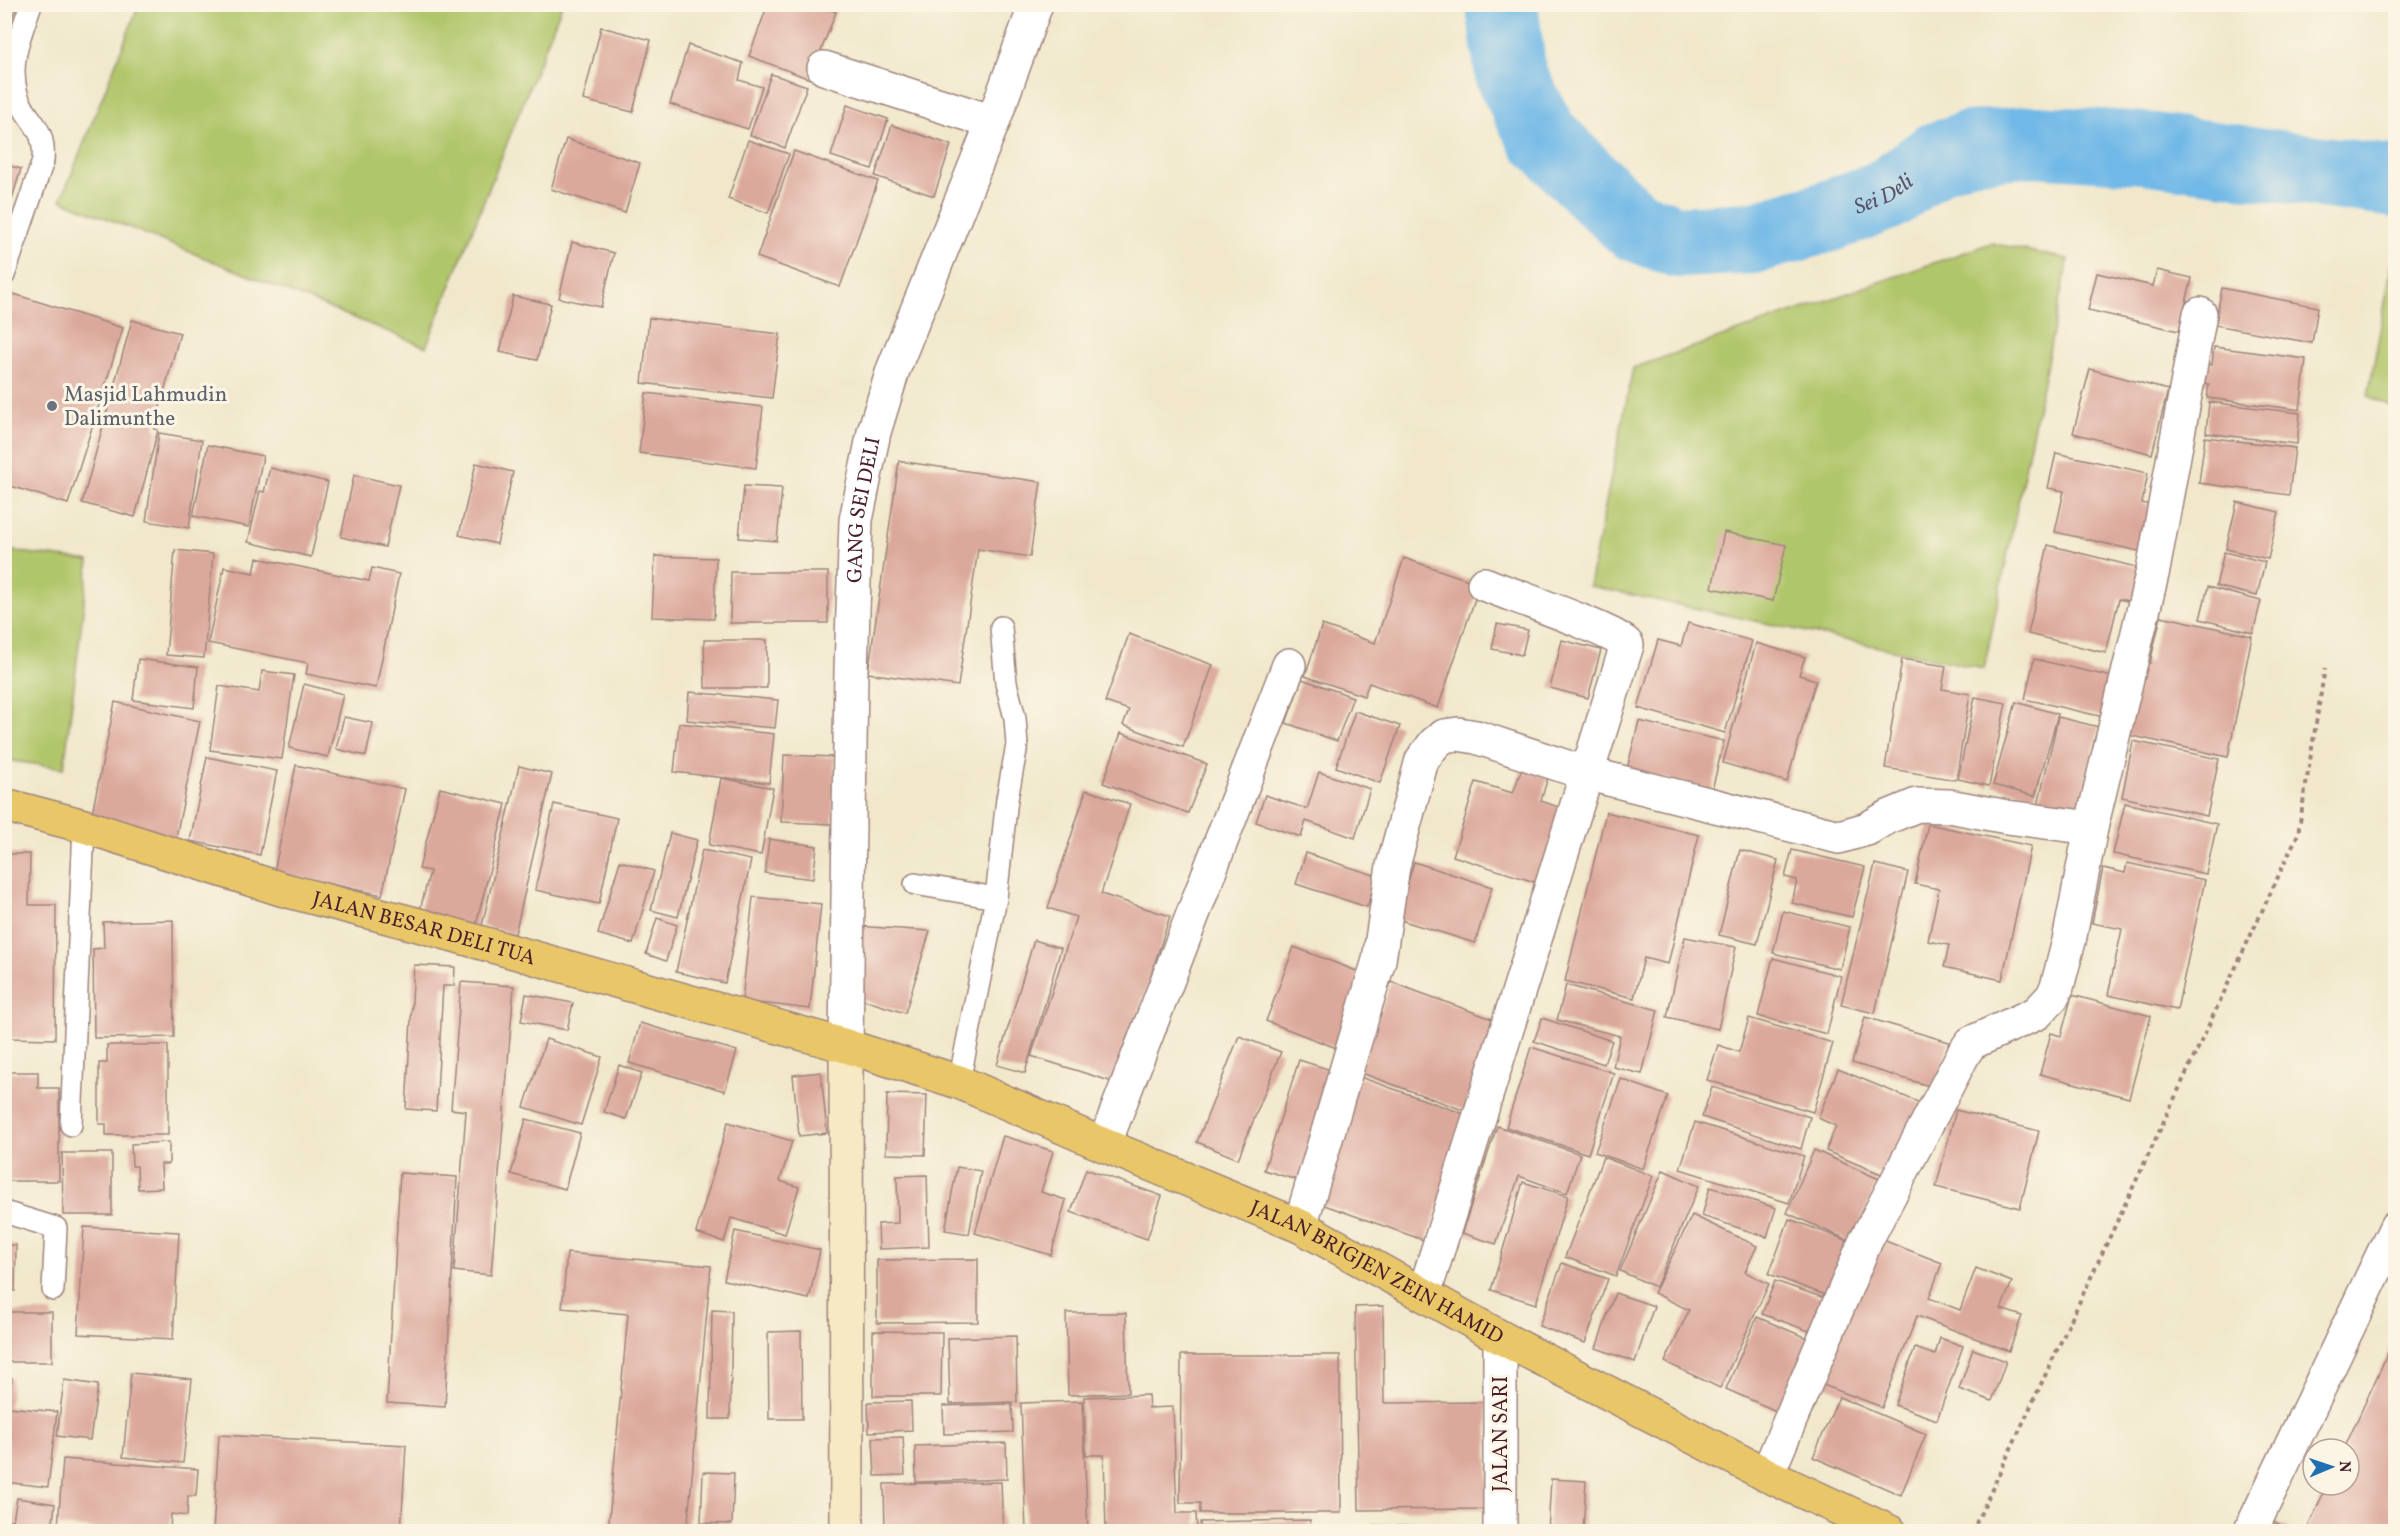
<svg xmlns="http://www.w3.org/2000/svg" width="2400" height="1536" font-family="Vollkorn,serif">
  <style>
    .green { fill: #b0c66a; stroke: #7d724a; stroke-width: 1.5 }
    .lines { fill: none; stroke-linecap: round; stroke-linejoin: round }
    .river { stroke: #6fb8e7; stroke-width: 72 }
    .building { fill: #dba99c }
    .lane-casing { stroke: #9e847c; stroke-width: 24 }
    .street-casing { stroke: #9e847c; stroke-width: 36 }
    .secondary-casing { stroke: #9e847c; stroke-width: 36 }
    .primary-casing { stroke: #9e847c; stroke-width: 36 }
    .path { stroke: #9e847c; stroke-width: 4; stroke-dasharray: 4.5 4.5; stroke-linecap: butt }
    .lane { stroke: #fff; stroke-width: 21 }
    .street { stroke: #fff; stroke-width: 33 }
    .secondary { stroke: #f6e9c3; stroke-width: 33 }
    .primary { stroke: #e9c769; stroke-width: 33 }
    .worship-dot { fill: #6b7280; stroke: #fcf5e5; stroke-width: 2 }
    .labels { text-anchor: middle; stroke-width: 6; stroke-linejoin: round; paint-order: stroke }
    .worship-label { font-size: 21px; fill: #5b616d; stroke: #fcf5e5; text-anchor: start }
    .street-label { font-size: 21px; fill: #4a1f2b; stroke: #fcf5e5 }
    .water-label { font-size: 22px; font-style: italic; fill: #57556d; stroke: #fcf5e5 }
  </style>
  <rect width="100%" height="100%" fill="#fcf5e5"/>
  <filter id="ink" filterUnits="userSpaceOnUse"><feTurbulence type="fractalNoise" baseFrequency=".0167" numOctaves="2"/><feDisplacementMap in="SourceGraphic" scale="12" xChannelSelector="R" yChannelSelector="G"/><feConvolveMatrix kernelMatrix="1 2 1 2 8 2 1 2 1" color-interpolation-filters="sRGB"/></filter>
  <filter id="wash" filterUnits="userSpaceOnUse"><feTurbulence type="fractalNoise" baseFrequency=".008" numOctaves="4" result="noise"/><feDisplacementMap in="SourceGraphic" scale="24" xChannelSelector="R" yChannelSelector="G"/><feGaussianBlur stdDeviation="1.35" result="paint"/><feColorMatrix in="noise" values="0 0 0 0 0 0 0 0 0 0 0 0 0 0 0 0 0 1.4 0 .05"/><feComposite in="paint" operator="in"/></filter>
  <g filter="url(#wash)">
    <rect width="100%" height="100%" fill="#f1e8cc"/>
    <!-- green -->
    <g class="green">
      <path d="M139,5H562L426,347L61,200Z"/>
      <path d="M1991,243L2068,259L1984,669L1589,586L1633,368Z"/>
      <path d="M2395,248V408L2368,396Z"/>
      <path d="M5,550L89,561L64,768L5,760Z"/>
    </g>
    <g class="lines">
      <!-- river -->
      <path class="river" id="s1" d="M1502,4L1511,76L1542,135L1594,188L1634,225L1678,242L1753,238L1830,216L1888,194L1936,158L1968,147L2035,141L2145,148L2396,182"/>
    </g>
    <g id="blocks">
      <!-- building -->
      <g class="building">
        <path d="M4,4H17L5,38H4Z"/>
        <path d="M768,4H815L836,12L810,79L749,56Z"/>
        <path d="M601,27L651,40L633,112L583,100Z"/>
        <path d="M688,45L743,63L739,80L762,87L748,129L670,104Z"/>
        <path d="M771,74L807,86L785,148L750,135Z"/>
        <path d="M847,105L888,119L872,169L831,156Z"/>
        <path d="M892,125L951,145L934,196L875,176Z"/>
        <path d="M566,139L640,163L625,213L551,189Z"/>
        <path d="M748,140L789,154L768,213L728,199Z"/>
        <path d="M794,151L878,181L840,287L757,257Z"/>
        <path d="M4,164L21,169L5,222H4Z"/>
        <path d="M572,242L614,253L601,307L559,298Z"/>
        <path d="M2157,270L2192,278L2179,331L2088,310L2097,273L2153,286Z"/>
        <path d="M2222,288L2318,307L2312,343L2215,325Z"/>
        <path d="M4,291L123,328L68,504L4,484Z"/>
        <path d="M513,296L551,304L537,360L500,352Z"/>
        <path d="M649,318L780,334L772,398L642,383Z"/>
        <path d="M132,320L180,333L154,429L158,430L135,517L82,503Z"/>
        <path d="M2214,347L2306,359L2300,410L2207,398L2209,384L2196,383L2199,363L2212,365Z"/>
        <path d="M2090,369L2168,390L2152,454L2073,433Z"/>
        <path d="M646,393L763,407L756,468L639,453Z"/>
        <path d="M2209,402L2300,413L2297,444L2206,433Z"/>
        <path d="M159,433L202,440L189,528L146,521Z"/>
        <path d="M2205,437L2295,448L2289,495L2199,483Z"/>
        <path d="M208,445L263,456L249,527L193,516Z"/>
        <path d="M2056,453L2148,473L2142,503L2154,506L2143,552L2055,532L2064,491L2048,488Z"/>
        <path d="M899,461L1041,482L1030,557L978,549L958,686L868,673Z"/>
        <path d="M476,463L513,472L497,544L459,535Z"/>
        <path d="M270,468L328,482L311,557L248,542L260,491L264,492Z"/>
        <path d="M354,475L399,485L385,547L341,537Z"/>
        <path d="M744,486L782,488L777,541L739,538Z"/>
        <path d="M2237,502L2279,512L2268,559L2226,549Z"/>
        <path d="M1724,532L1786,545L1773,601L1712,588Z"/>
        <path d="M2048,545L2144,569L2136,603L2119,599L2106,653L2028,634Z"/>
        <path d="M175,550L213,554L204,658L166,655Z"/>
        <path d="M2224,552L2265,562L2257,596L2216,586Z"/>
        <path d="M655,556L716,558L714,619L652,617Z"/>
        <path d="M257,558L369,581L372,568L399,574L376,688L306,674L308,663L208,643L224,567L254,573Z"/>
        <path d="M1404,558L1480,584L1438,708L1369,683L1364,696L1305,676L1322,625L1375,643Z"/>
        <path d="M731,572H828V623H730Z"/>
        <path d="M2208,587L2261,601L2253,633L2200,619Z"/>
        <path d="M2161,616L2252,636L2228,757L2124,734L2140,660L2150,663Z"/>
        <path d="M1688,623L1752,641L1725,733L1638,708L1658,640L1681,646Z"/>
        <path d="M1497,624L1528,630L1522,655L1492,649Z"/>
        <path d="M1129,634L1213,665L1183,747L1123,725L1129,710L1105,702Z"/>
        <path d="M704,640H767V688H705Z"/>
        <path d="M1562,640L1601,650L1588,698L1550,688Z"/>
        <path d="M1756,643L1805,657L1799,675L1816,680L1787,782L1723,763Z"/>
        <path d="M138,659L198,667L194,708L133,700Z"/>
        <path d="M1902,659L1946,666L1942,689L1970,694L1956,780L1885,768Z"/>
        <path d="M2034,659L2117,678L2108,718L2025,699Z"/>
        <path d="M262,671L294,675L282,759L210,750L219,686L259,692Z"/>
        <path d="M1302,679L1353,697L1337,741L1286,723Z"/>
        <path d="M304,684L343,694L328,757L289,748Z"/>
        <path d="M689,692L778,700L775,728L687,720Z"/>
        <path d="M1975,697L2006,703L1989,786L1958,779Z"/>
        <path d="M115,702L200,721L176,837L91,818Z"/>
        <path d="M2016,702L2058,714L2035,796L1993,785Z"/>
        <path d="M1355,711L1400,726L1380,783L1336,767Z"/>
        <path d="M344,717L373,723L366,756L336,749Z"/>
        <path d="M2058,717L2099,727L2078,816L2038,806Z"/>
        <path d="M1639,721L1724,741L1712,790L1627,769Z"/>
        <path d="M679,723L774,734L769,783L674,772Z"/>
        <path d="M1121,733L1207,764L1188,813L1103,783Z"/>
        <path d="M2133,741L2219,759L2207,816L2122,797Z"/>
        <path d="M784,755L835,757L833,824L781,822Z"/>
        <path d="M207,757L277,771L260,855L190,841Z"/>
        <path d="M296,765L405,789L382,895L274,872Z"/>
        <path d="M519,766L552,774L515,934L482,926Z"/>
        <path d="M1522,768L1548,777L1541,801L1567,810L1544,885L1453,856L1476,782L1513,793Z"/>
        <path d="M1319,772L1370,789L1355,838L1306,821L1301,837L1256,822L1265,795L1307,809Z"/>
        <path d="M721,778L773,788L761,855L709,845Z"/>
        <path d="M440,788L506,804L475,929L419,914L430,871L419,869Z"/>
        <path d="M1086,790L1130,804L1101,894L1170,916L1116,1083L1031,1056L1076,917L1048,908Z"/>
        <path d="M2125,803L2217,824L2206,874L2113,854Z"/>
        <path d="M554,804L617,818L599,904L535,890Z"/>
        <path d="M1606,812L1699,835L1668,964L1644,958L1634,998L1565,981Z"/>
        <path d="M1928,824L2031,846L2002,980L1944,967L1949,945L1928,941L1939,889L1915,884Z"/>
        <path d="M670,833L697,840L678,917L651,910Z"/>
        <path d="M769,839L817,846L813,879L765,873Z"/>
        <path d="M702,850L751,860L725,983L676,972Z"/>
        <path d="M1740,850L1778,860L1757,944L1719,935Z"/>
        <path d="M1792,850L1865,867L1852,917L1792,903L1797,880L1785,877Z"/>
        <path d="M1306,853L1377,876L1367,907L1296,884Z"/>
        <path d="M4,854H30L29,905H56L55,1039L4,1038Z"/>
        <path d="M620,861L654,871L633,944L598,934Z"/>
        <path d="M1414,862L1492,887L1475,943L1397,919Z"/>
        <path d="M2127,863L2205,880L2177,1010L2108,995L2122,929L2092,923L2103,868L2125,873Z"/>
        <path d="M1875,864L1908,872L1875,1013L1841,1005Z"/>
        <path d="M753,897L821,904L810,1009L742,1001Z"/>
        <path d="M1783,911L1850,927L1840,969L1773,953Z"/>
        <path d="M657,918L677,925L666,961L646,954Z"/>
        <path d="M173,920L174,1037L94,1038L93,949L104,948L103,922Z"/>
        <path d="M855,926L930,931L905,1013L851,996Z"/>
        <path d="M1685,937L1736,947L1718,1029L1667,1017Z"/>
        <path d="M1034,940L1061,948L1025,1073L997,1065Z"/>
        <path d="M1294,947L1367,975L1339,1049L1266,1021Z"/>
        <path d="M1773,958L1841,976L1827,1034L1758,1016Z"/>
        <path d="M414,965L455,967L454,986H443L436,1111L406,1109Z"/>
        <path d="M461,982L514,986L491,1275L454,1271L466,1111L451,1109Z"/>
        <path d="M1391,982L1503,1023L1471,1113L1359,1072Z"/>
        <path d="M1566,985L1658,1010L1642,1074L1613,1067L1620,1036L1557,1020Z"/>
        <path d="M526,994L573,1003L567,1030L521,1021Z"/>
        <path d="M2072,995L2151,1016L2129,1098L2040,1074L2051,1033L2061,1036Z"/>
        <path d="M1865,1017L1949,1042L1936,1088L1852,1063Z"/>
        <path d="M1542,1018L1612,1041L1604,1064L1534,1041Z"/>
        <path d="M1749,1018L1833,1043L1813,1112L1707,1080L1718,1045L1739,1052Z"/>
        <path d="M640,1023L737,1051L725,1091L629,1063Z"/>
        <path d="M1239,1036L1281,1052L1238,1159L1197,1142Z"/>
        <path d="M546,1039L602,1057L581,1125L524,1107Z"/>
        <path d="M107,1045H168V1135H106V1124H99V1063H107Z"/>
        <path d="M1531,1047L1614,1073L1588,1154L1506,1127Z"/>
        <path d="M1299,1060L1334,1071L1300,1181L1264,1170Z"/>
        <path d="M619,1065L642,1073L626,1119L604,1112Z"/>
        <path d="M1838,1069L1928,1106L1886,1176L1826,1151L1836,1126L1818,1118Z"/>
        <path d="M4,1072H38V1088H59V1181H8V1205H4Z"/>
        <path d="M821,1072L827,1133L799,1136L793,1075Z"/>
        <path d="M1357,1076L1470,1116L1426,1241L1313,1201Z"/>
        <path d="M1621,1079L1668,1096L1643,1169L1595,1152Z"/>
        <path d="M1712,1087L1810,1117L1801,1149L1702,1117Z"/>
        <path d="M887,1094L927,1095L925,1155L886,1154Z"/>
        <path d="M1956,1110L2039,1131L2020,1208L1936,1187Z"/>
        <path d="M526,1119L580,1133L565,1189L511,1174Z"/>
        <path d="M728,1122L792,1141L780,1181L799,1187L785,1234L731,1218L724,1242L696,1233Z"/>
        <path d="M1695,1122L1804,1156L1789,1203L1680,1169Z"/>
        <path d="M1497,1126L1580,1154L1567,1193L1519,1176L1496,1244L1462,1233Z"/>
        <path d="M1003,1136L1053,1151L1041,1192L1066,1200L1051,1255L975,1233Z"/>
        <path d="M169,1142V1164H161L162,1188L138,1189L137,1166H132L131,1144Z"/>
        <path d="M1814,1150L1879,1179L1852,1242L1787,1213Z"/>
        <path d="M62,1153H112V1215H63Z"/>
        <path d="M1603,1157L1653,1176L1616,1276L1565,1257Z"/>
        <path d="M957,1167L981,1171L969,1234L945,1230Z"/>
        <path d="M1086,1169L1162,1196L1147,1239L1071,1212Z"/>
        <path d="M1663,1170L1699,1186L1656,1287L1620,1271Z"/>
        <path d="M400,1173L457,1177L445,1407L387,1403Z"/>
        <path d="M927,1175L929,1247L879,1249L878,1224L898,1223L897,1176Z"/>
        <path d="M1523,1182L1568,1196L1536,1304L1491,1290Z"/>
        <path d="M1710,1187L1776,1208L1767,1237L1702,1216Z"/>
        <path d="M1692,1215L1757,1246L1745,1272L1769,1284L1720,1388L1665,1362L1689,1310L1654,1293Z"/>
        <path d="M1789,1219L1857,1244L1836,1299L1769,1274Z"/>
        <path d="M84,1227L179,1232L173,1339L78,1334Z"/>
        <path d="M735,1231L820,1250L809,1299L724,1280Z"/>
        <path d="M1870,1235L1942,1263L1929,1298L1960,1310L1976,1268L2012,1282L2001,1309L2022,1316L2009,1351L1917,1316L1882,1407L1815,1382Z"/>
        <path d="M4,1245H16L15,1291H4Z"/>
        <path d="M567,1253L711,1266L687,1532H608L628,1314L562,1308Z"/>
        <path d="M978,1259V1322L877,1323V1260Z"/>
        <path d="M1562,1263L1608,1279L1585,1343L1539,1326Z"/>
        <path d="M1775,1281L1833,1301L1820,1335L1762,1314Z"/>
        <path d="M1615,1293L1654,1306L1635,1362L1596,1348Z"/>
        <path d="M1383,1306L1384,1403L1487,1402L1489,1509L1359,1510L1355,1307Z"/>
        <path d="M712,1310L732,1311L730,1419H710Z"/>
        <rect x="4" y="1312" width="48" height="50"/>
        <path d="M1066,1313H1126L1128,1393L1068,1395Z"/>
        <path d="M1757,1317L1814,1341L1783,1414L1726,1389Z"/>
        <path d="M801,1331L802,1419H769L768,1332Z"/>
        <path d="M873,1331L942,1332L941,1396H873Z"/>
        <path d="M2396,1335V1532H2306L2327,1485H2349V1449H2344Z"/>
        <path d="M1016,1336L1017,1402L950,1404L948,1338Z"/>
        <path d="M1940,1338L1963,1346L1937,1420L1895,1405L1915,1348L1935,1355Z"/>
        <path d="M1973,1349L2006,1361L1992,1401L1959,1389Z"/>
        <path d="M1181,1355H1340L1341,1513H1200V1503H1180Z"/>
        <path d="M131,1373L192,1379L183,1463L123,1457Z"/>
        <path d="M4,1377L12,1378L9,1407L57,1412L48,1487L4,1482Z"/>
        <path d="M64,1380L98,1385L90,1440L57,1436Z"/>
        <path d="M1148,1395L1149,1408L1173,1407L1177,1513H1196L1197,1532H1106L1104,1455H1086L1084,1397Z"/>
        <path d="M1839,1397L1926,1434L1901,1495L1813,1457Z"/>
        <path d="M911,1401L912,1430L869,1432L868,1402Z"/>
        <path d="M1082,1401L1088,1532H1026L1021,1403Z"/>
        <path d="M1012,1404L1013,1432L944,1434L943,1406Z"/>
        <path d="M219,1435L406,1445L401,1532H213Z"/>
        <path d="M903,1437L905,1475L875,1476L873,1438Z"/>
        <path d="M1006,1443L1007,1479L916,1482L915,1446Z"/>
        <path d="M63,1459L198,1469L196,1496H188L187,1516L171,1514L170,1532H130L58,1526Z"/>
        <path d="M703,1472L734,1473L732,1524L701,1523Z"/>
        <path d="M1551,1479L1586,1481L1583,1532H1548Z"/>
        <path d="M1001,1482L1003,1532H885L884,1484Z"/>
        <path d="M17,1498L55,1504L52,1532H4V1519L13,1520Z"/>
        <path d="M1310,1520V1532H1200V1522Z"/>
        <path d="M2272,1521L2295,1532H2267Z"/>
        <path d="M1373,1525L1484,1529V1532H1373Z"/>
      </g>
    </g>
  </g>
  <g filter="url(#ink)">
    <use href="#blocks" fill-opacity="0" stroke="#9e847c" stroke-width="1.5"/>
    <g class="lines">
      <!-- lane casing -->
      <g class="lane-casing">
        <g id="lane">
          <path d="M4,275L43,161C46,123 26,123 17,94C8,62 21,34 31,4"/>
          <path d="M915,884L996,898"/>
          <path d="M959,1082L996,898L1007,799L1017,745L1015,718L1006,683L1001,627"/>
          <path d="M71,1125L84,826"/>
          <path d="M4,1212L56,1228L53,1290"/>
        </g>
      </g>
      <!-- street casing -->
      <g class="street-casing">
        <g id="street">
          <path d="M824,68L993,122"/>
          <path id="s2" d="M846,1046L851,671L856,520L874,432L893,370L993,122L1036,4"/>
          <path d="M1104,1145L1289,665"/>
          <path d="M1300,1226L1379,960L1393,866L1422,760L1435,743L1444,736L1458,734L1476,737L1585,773L1839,837L1867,829L1888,817L1917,805L1949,806L2007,817L2091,828"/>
          <path d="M1424,1294L1627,645C1619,632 1506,593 1484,584"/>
          <path d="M1767,1475L1866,1240L1964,1053L1971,1043L2037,1013L2052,997L2057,987L2069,941L2091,828L2153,570L2200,314"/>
          <path d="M1500,1532V1337"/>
          <path d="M2250,1532L2396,1227"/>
        </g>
      </g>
      <!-- secondary casing -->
      <g class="secondary-casing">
        <path id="secondary" d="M846,1046L847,1532"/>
      </g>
      <!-- primary casing -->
      <g class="primary-casing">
        <g id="primary">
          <path id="s3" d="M4,805L84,826L281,889L415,924L846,1046L959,1082L1104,1145L1300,1226L1500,1337L1767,1475L1890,1532"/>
        </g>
      </g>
      <!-- path -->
      <path class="path" d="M1972,1532L2298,834L2325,668"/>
      <!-- lane -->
      <use href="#lane" class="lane"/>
      <!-- street -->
      <use href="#street" class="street"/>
      <!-- secondary -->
      <use href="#secondary" class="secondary"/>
      <!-- primary -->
      <use href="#primary" class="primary"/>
    </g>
  </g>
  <!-- markers -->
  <circle class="worship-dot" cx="52" cy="406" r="6"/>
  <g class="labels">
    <!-- worship labels -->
    <g class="worship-label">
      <text x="64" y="401">Masjid Lahmudin<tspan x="64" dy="24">Dalimunthe</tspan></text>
    </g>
    <!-- street labels -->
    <g class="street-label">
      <text dy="7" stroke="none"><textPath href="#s2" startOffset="537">GANG SEI DELI</textPath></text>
      <text dy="7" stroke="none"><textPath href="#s3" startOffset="438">JALAN BESAR DELI TUA</textPath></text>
      <text dy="7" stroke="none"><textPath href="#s3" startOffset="1454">JALAN BRIGJEN ZEIN HAMID</textPath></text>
      <text transform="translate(1500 1434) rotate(-90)" y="7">JALAN SARI</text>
    </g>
    <!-- water labels -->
    <g class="water-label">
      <text dy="8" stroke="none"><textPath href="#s1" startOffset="528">Sei Deli</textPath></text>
    </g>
  </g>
  <!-- margin -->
  <rect width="2400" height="1536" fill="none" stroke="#fcf5e5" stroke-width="24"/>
  <!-- north arrow -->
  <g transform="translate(2331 1467) rotate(88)"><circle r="28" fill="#fcf5e5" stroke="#b59f9b" stroke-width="1.5"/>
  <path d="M0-4.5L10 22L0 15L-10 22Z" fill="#1f6fb2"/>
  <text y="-9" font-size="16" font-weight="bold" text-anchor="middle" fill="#4a1f2b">N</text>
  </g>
</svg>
